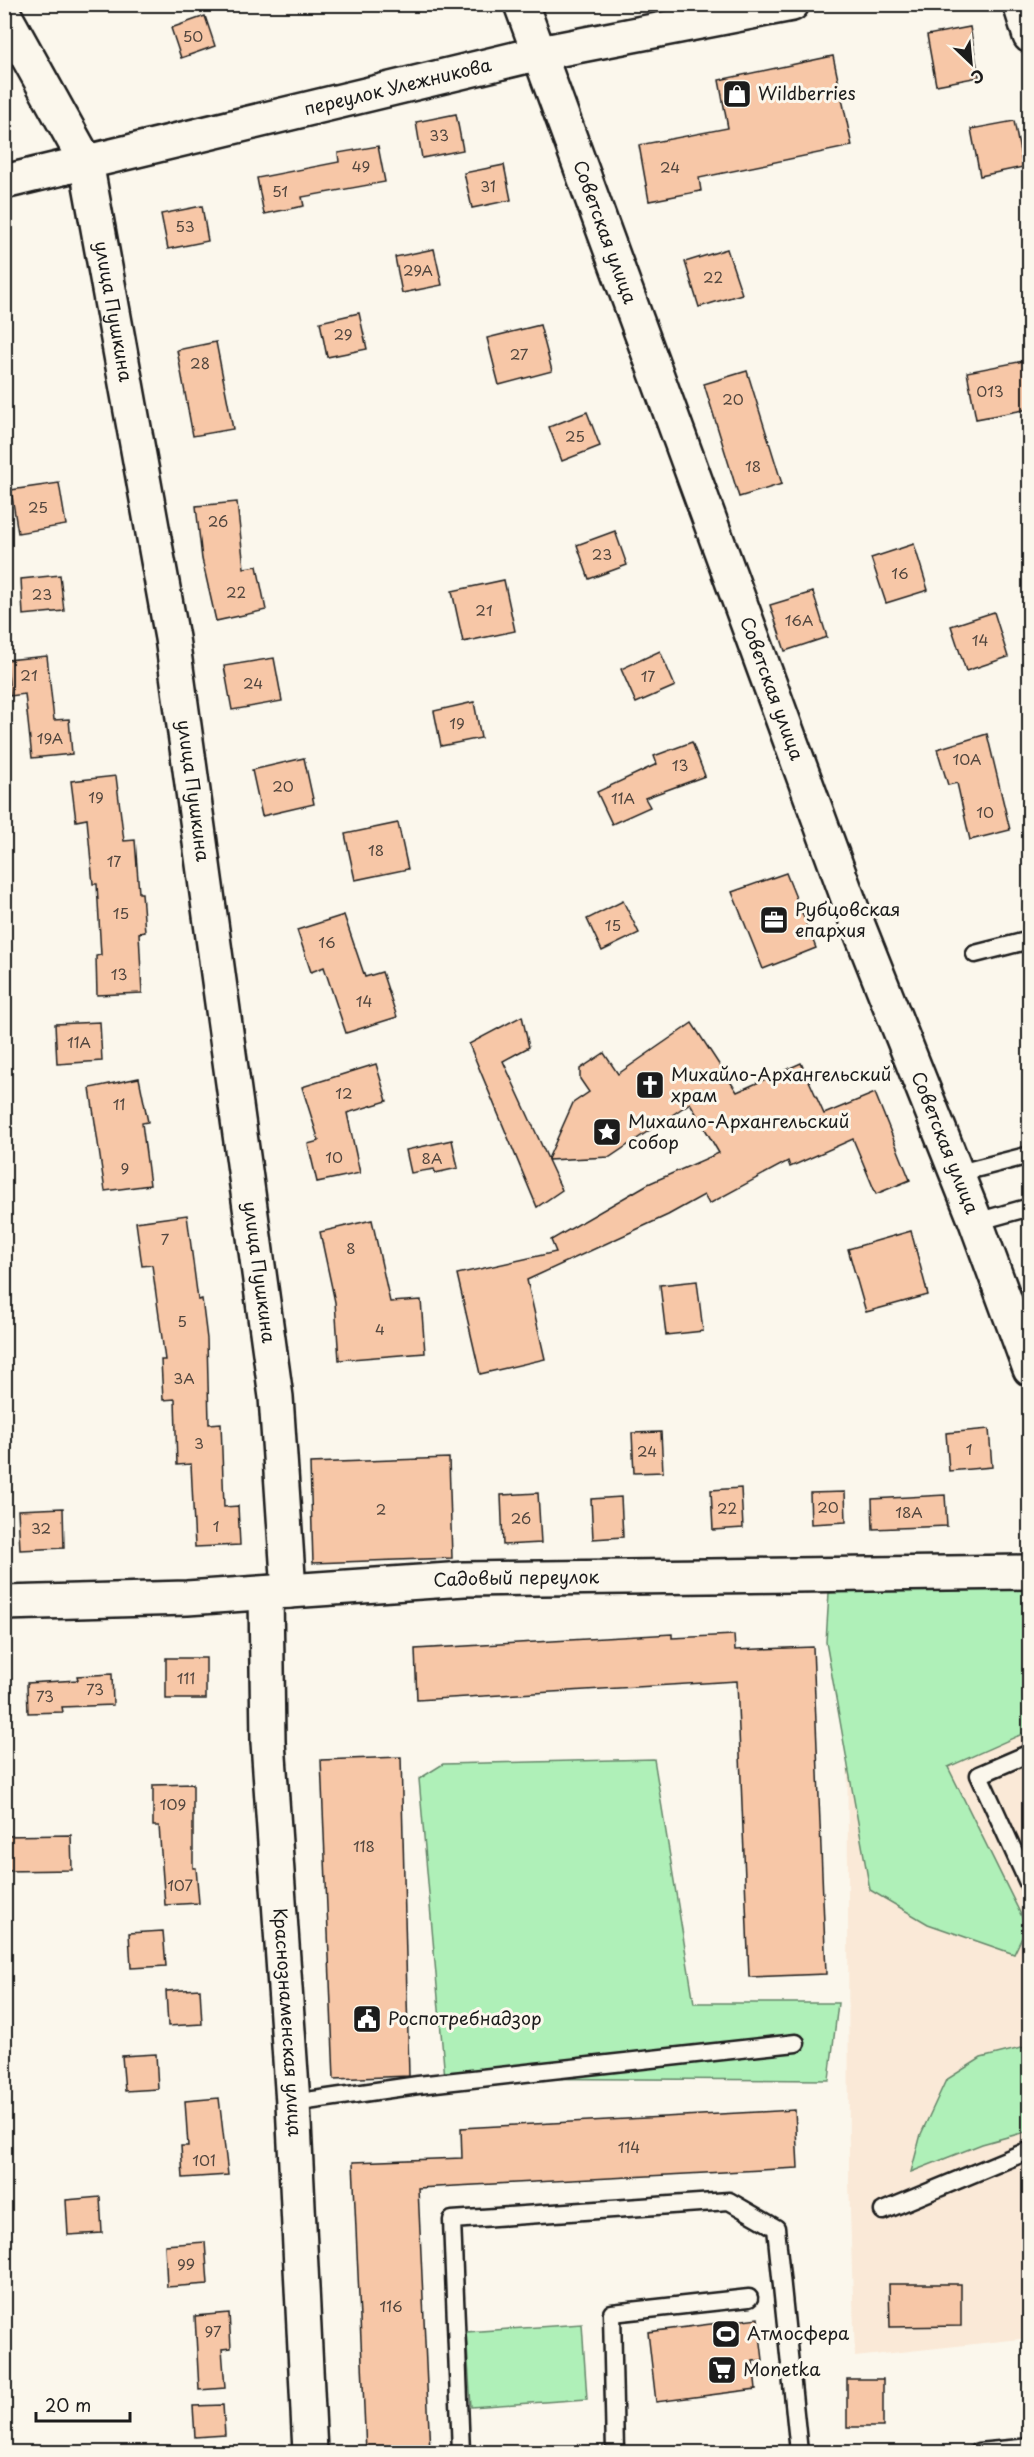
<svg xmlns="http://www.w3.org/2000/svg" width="1034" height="2457" font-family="'Playpen Sans',sans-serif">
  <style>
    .built { fill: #fae9d7 }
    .green { fill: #aff0b8; stroke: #66866a; stroke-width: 1.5 }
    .building { fill: #f7c7a7; stroke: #1c1c1c; stroke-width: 1.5 }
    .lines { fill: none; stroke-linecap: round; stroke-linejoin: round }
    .service-casing { stroke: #1c1c1c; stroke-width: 21 }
    .minor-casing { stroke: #1c1c1c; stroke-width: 38 }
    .secondary-casing { stroke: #1c1c1c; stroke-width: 38 }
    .service { stroke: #fbf7ec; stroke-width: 16 }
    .minor { stroke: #fbf7ec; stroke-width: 33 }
    .secondary { stroke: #fbf7ec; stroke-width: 33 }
    .labels { text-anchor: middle; stroke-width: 6; stroke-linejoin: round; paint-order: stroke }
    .number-label { font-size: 15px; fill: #53473f }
    .street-label { font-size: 18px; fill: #1c1c1c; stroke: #fbf7ec }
    .poi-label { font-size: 18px; fill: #1c1c1c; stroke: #fbf7ec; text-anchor: start }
  </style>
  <rect width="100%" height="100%" fill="#fbf7ec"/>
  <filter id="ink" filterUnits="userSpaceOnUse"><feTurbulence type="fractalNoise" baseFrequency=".0167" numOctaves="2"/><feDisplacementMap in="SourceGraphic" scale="12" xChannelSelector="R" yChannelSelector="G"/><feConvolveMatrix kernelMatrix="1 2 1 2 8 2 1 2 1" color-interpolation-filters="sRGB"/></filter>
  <g filter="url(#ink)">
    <!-- built -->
    <path class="built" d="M1029,1610V2338L855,2357L849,2182L847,1617Z"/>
    <!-- green -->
    <g class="green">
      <path d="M1029,1581V1731L948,1767L1027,1927L1014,1954L928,1924L870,1890L826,1642L829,1593Z"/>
      <path d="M654,1759L694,2003H838L829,2080L445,2078L419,1779L443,1764Z"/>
      <path d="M1029,2046V2131L982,2144L911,2172L921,2134L946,2080L981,2058Z"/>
      <path d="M582,2324L587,2399L471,2407L466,2332Z"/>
    </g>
    <!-- building -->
    <g class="building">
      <path d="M205,16L215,46L181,58L171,28Z"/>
      <path d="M970,27L979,77L936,85L927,35Z"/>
      <path d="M833,56L852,146L699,178L701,191L649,201L639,145L728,128L719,80Z"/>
      <path d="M456,114L463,150L422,158L416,122Z"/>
      <path d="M1014,121L1023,167L980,176L971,129Z"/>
      <path d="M378,146L385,182L302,197L304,206L264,214L257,178L339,162L338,153Z"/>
      <path d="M504,165L511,200L472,208L464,173Z"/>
      <path d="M202,206L208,241L168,249L161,214Z"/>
      <path d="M434,249L442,285L402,293L395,257Z"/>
      <path d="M727,249L742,294L699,307L685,262Z"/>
      <path d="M359,313L367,349L327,357L320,322Z"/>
      <path d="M540,325L552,371L499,385L487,338Z"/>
      <path d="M216,342L233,429L193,436L177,350Z"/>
      <path d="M1029,360V409L976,419L967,372Z"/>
      <path d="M747,371L782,484L739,497L704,384Z"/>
      <path d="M587,412L600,446L562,461L549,427Z"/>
      <path d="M59,483L66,525L18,533L11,490Z"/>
      <path d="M237,502L244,568L257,566L266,610L216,621L202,559L196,506Z"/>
      <path d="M615,531L627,565L589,579L577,545Z"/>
      <path d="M914,544L928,590L886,603L871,558Z"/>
      <path d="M60,575L64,611L23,615L21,579Z"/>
      <path d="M504,580L515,631L463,642L452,591Z"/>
      <path d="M813,592L827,637L785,651L770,605Z"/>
      <path d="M994,612L1008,657L966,671L951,626Z"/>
      <path d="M660,651L675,686L636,703L621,669Z"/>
      <path d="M47,656L54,720L69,719L72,754L32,758L25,694L10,696L7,660Z"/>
      <path d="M274,658L282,701L232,710L224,666Z"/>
      <path d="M474,702L481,738L441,746L434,711Z"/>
      <path d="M987,734L1010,830L970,840L957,783L948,785L937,749Z"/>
      <path d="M692,742L705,776L645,798L650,807L612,824L597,792L657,764L654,756Z"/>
      <path d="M304,758L314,804L262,816L252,770Z"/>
      <path d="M116,776L124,841L135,840L139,893H142L145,932L139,933L142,993L97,995L96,956L101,955L97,884H93L87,819L76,821L71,781Z"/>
      <path d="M398,823L408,869L355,880L345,834Z"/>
      <path d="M786,873L816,948L763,969L732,892Z"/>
      <path d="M623,901L639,933L602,951L587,919Z"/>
      <path d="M344,915L365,977L382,972L397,1017L346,1033L324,967L311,972L297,930Z"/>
      <path d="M522,1016L529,1047L503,1061L548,1159L573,1103L589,1092L580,1079V1069L604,1053L618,1074L692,1023L737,1092L801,1063L824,1114L875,1093L910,1180L876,1194L853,1139L790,1167L788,1161L709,1204L704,1195L668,1215L527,1280L545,1359L480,1374L457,1274L556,1252L551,1240L648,1184L719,1153L690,1103L610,1157L548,1160L562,1190L537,1207L469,1044Z"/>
      <path d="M100,1022L102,1061L57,1064L55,1024Z"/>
      <path d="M376,1064L387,1101L347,1113L360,1173L317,1182L308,1144L319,1141L302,1087Z"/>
      <path d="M139,1078L148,1122L142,1123L150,1185L105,1191L90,1088Z"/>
      <path d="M452,1140L458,1168L435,1173L434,1169L411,1173L406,1150Z"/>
      <path d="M187,1215L198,1300L202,1299L207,1339L209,1424L221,1423L224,1507L238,1506L240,1545L195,1547L191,1464L177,1465L175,1399L163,1400L161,1360H165L152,1265L142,1266L136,1222Z"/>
      <path d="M372,1220L390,1302L421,1300L425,1353L339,1360L335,1302L320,1232Z"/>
      <path d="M911,1231L928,1295L866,1312L848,1249Z"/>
      <path d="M697,1281L703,1331L666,1335L660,1285Z"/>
      <path d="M989,1429L992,1467L949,1471L946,1433Z"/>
      <path d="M661,1432L663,1472L634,1473L632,1433Z"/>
      <path d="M449,1458L452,1558L313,1563L310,1463Z"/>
      <path d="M741,1488L743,1528L713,1530L711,1490Z"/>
      <path d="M845,1492L846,1522L811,1524L810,1493Z"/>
      <path d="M538,1493L541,1543L503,1545L501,1495Z"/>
      <path d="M945,1495L947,1526L873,1529L872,1499Z"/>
      <path d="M621,1497L623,1537L593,1539L591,1499Z"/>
      <path d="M63,1508L64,1548L20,1550L18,1510Z"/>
      <path d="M672,1634V1638L734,1635L735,1650L813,1647L826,1974L749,1977L737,1681L417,1700L415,1649Z"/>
      <rect x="166" y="1658" width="40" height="41"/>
      <path d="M112,1674L113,1705L62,1707L63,1712L28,1713L27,1683L78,1680L77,1676Z"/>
      <path d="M401,1757L409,2076L334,2079L321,1760Z"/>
      <path d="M193,1784V1868H196L199,1903L165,1905L159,1826H153V1785Z"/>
      <path d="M71,1835L72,1870L4,1871V1836Z"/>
      <path d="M163,1931L166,1966L131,1968L129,1933Z"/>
      <path d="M200,1989L202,2024L168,2026L166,1991Z"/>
      <path d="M156,2054L158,2089L125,2091L122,2056Z"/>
      <path d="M219,2098L228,2175L183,2178L181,2146H188L185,2101Z"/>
      <path d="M795,2110L798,2168L418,2188L430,2452H366L353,2162L462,2158L461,2128Z"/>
      <path d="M100,2197L102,2233L68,2235L66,2200Z"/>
      <path d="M205,2242L208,2284L167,2287L165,2245Z"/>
      <path d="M889,2284H961V2326L890,2327Z"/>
      <path d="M229,2313L231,2348L222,2349L225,2388L199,2390L195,2316Z"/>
      <path d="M758,2318L763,2360L753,2361L756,2389L656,2402L648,2332Z"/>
      <rect x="847" y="2379" width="36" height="48"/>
      <path d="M223,2405L225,2435L195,2437L193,2406Z"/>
    </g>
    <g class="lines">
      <!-- service casing -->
      <g class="service-casing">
        <g id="service">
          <path d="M975,954L1030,940"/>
          <path d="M955,1174L1030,1155"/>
          <path d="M976,1222L1030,1207"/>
          <path d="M1030,1753L979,1775L1030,1887"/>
          <path d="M293,2103L418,2085L796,2043"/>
          <path d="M883,2211L1030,2150"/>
          <path d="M461,2452L452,2220L729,2201L776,2228L799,2452"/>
          <path d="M615,2452L612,2313L749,2298"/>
          <path d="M978,2452L1030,2447"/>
        </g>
      </g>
      <!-- minor casing -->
      <g class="minor-casing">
        <g id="minor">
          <path id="s1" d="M521,4L856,920L976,1222L1030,1369"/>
          <path d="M1020,4L1030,36"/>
          <path id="s2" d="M4,14L86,162L172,638L276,1397L289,1591"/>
          <path id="s3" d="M266,1593L268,1742L293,2103L310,2452"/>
          <path id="s4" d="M4,1603L187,1598L464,1579L1030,1572"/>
        </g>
      </g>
      <!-- secondary casing -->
      <g class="secondary-casing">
        <g id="secondary">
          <path id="s5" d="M4,182L540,53L792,4"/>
        </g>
      </g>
      <!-- service -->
      <use href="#service" class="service"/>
      <!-- minor -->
      <use href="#minor" class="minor"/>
      <!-- secondary -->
      <use href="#secondary" class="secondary"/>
    </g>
  </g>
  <!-- icons -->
  <defs>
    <g id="shop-square" transform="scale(1.5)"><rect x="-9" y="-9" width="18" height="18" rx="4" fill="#1c1c1c" stroke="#fbf7ec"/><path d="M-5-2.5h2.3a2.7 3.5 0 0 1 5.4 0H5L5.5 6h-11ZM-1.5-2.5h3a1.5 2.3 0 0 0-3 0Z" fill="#fff"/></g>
    <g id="office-square" transform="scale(1.5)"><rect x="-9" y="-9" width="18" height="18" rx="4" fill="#1c1c1c" stroke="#fbf7ec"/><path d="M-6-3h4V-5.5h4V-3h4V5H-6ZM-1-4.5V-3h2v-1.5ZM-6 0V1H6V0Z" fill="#fff"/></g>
    <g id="church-square" transform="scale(1.5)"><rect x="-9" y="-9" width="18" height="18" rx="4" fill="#1c1c1c" stroke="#fbf7ec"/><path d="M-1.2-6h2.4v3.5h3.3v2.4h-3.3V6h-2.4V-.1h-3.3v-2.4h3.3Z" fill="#fff"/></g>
    <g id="sight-square" transform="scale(1.5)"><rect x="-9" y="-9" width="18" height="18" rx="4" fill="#1c1c1c" stroke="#fbf7ec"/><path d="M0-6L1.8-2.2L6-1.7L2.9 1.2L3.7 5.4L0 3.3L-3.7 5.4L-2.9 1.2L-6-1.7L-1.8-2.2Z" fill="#fff"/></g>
    <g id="civic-square" transform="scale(1.5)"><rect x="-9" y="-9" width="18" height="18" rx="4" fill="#1c1c1c" stroke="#fbf7ec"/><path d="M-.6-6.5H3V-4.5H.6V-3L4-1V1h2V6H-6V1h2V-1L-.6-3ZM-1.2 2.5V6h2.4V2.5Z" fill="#fff"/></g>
    <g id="stadium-square" transform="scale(1.5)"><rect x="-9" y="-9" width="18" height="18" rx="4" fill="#1c1c1c" stroke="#fbf7ec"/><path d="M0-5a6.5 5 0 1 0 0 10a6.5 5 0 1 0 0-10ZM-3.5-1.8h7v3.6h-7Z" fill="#fff"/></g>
    <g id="supermarket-square" transform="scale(1.5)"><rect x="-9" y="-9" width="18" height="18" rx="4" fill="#1c1c1c" stroke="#fbf7ec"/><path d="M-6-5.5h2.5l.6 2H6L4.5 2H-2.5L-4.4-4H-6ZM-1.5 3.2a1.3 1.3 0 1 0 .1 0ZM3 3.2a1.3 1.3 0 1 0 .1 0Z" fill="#fff"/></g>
  </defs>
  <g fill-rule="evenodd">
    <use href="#shop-square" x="737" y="94"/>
    <use href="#office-square" x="774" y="920"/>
    <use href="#church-square" x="650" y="1085"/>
    <use href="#sight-square" x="607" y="1132"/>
    <use href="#civic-square" x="367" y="2019"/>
    <use href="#stadium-square" x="726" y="2334"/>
    <use href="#supermarket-square" x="722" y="2370"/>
  </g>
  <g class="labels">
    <!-- number labels -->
    <g class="number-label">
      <text x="193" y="42">50</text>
      <text x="439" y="141">33</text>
      <text x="361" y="172">49</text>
      <text x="670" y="173">24</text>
      <text x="488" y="192">31</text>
      <text x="280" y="197">51</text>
      <text x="185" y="232">53</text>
      <text x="418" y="276">29А</text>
      <text x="713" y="283">22</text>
      <text x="343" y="340">29</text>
      <text x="519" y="360">27</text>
      <text x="200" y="369">28</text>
      <text x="990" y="397">013</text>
      <text x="733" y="405">20</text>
      <text x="575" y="442">25</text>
      <text x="753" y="472">18</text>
      <text x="38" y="513">25</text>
      <text x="218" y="527">26</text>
      <text x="602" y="560">23</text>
      <text x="900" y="579">16</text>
      <text x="236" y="598">22</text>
      <text x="42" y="600">23</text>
      <text x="484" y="616">21</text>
      <text x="799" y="626">16А</text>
      <text x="980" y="646">14</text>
      <text x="29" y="681">21</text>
      <text x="648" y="682">17</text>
      <text x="253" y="689">24</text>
      <text x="457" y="729">19</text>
      <text x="50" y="744">19А</text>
      <text x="967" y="765">10А</text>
      <text x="680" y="771">13</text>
      <text x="283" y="792">20</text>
      <text x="96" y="803">19</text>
      <text x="623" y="804">11А</text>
      <text x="985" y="818">10</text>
      <text x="376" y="856">18</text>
      <text x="114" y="867">17</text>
      <text x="121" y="919">15</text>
      <text x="613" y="931">15</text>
      <text x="327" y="948">16</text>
      <text x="119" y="980">13</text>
      <text x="364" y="1007">14</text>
      <text x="79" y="1048">11А</text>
      <text x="344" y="1099">12</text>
      <text x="119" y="1110">11</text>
      <text x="334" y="1163">10</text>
      <text x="432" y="1164">8А</text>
      <text x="125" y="1174">9</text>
      <text x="165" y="1245">7</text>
      <text x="351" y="1254">8</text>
      <text x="182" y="1327">5</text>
      <text x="380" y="1335">4</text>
      <text x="184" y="1384">3А</text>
      <text x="199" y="1449">3</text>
      <text x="969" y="1455">1</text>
      <text x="647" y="1457">24</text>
      <text x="828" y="1513">20</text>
      <text x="727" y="1514">22</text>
      <text x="381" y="1515">2</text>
      <text x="909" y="1518">18А</text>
      <text x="521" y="1524">26</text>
      <text x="216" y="1532">1</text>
      <text x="41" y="1534">32</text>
      <text x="186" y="1684">111</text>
      <text x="95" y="1695">73</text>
      <text x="45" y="1702">73</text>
      <text x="173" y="1810">109</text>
      <text x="364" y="1852">118</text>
      <text x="180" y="1891">107</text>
      <text x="629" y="2153">114</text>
      <text x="204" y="2166">101</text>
      <text x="186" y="2270">99</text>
      <text x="391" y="2312">116</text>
      <text x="213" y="2337">97</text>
    </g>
    <!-- street labels -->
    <g class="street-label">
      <text dy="6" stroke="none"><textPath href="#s5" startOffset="405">переулок Улежникова</textPath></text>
      <text dy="6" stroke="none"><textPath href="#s1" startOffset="243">Советская улица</textPath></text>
      <text dy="6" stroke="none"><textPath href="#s2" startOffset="321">улица Пушкина</textPath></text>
      <text dy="6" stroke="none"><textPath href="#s1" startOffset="729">Советская улица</textPath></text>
      <text dy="6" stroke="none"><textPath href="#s2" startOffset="807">улица Пушкина</textPath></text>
      <text dy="6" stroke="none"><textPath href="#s1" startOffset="1215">Советская улица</textPath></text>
      <text dy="6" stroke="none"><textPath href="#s2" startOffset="1293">улица Пушкина</textPath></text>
      <text dy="6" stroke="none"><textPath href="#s4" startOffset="513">Садовый переулок</textPath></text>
      <text dy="6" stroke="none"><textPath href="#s3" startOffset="430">Краснознаменская улица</textPath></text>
    </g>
    <!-- poi labels -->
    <g class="poi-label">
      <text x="758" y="100">Wildberries</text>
      <text x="795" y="916">Рубцовская<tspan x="795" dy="21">епархия</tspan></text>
      <text x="671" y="1081">Михайло-Архангельский<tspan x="671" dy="21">храм</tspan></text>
      <text x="628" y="1128">Михаило-Архангельский<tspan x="628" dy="21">собор</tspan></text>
      <text x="388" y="2025">Роспотребнадзор</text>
      <text x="747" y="2340">Атмосфера</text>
      <text x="743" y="2376">Monetka</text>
    </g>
  </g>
  <!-- margin -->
  <rect width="1034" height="2457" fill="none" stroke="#fbf7ec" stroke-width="24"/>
  <rect x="12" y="12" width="1010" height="2433" fill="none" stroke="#1c1c1c" stroke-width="2" filter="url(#ink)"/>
  <!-- north arrow -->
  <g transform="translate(971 63) rotate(154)" stroke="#fbf7ec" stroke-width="4.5" paint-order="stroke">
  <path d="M0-4.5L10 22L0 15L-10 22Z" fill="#1c1c1c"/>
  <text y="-9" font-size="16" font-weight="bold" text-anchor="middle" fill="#1c1c1c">С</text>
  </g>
  <!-- scale -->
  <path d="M36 2412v9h94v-9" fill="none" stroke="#1c1c1c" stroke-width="3"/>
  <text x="45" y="2412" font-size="18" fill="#1c1c1c" stroke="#fbf7ec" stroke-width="4.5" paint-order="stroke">20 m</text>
</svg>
